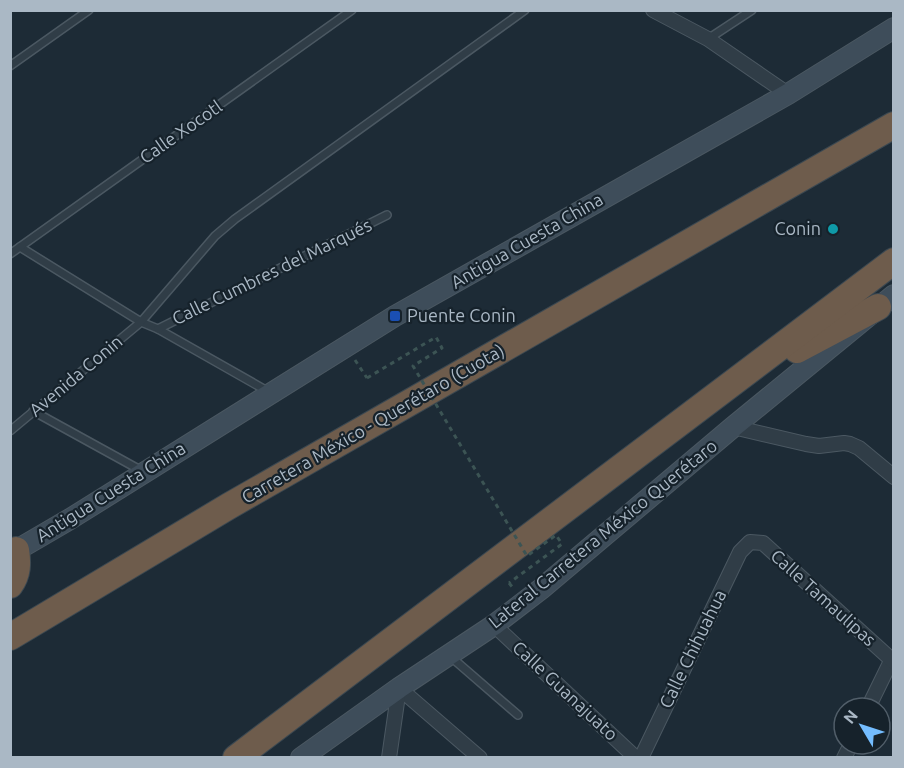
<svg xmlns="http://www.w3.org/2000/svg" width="904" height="768" font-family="Ubuntu,sans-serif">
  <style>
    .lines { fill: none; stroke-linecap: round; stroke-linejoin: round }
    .lane-casing { stroke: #4b5862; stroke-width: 10 }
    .street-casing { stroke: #4b5862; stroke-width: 16 }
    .secondary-casing { stroke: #4b5862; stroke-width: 22 }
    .highway-casing { stroke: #3b4851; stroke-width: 28 }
    .path { stroke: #3c5454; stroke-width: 3; stroke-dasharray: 4.5 4.5; stroke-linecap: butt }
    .lane { stroke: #303d47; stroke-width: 7 }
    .street { stroke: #303d47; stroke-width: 14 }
    .secondary { stroke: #3e4d5a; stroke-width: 20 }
    .highway { stroke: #6e5c4c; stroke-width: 26 }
    .path-bridge { stroke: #3c5454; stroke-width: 3; stroke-dasharray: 4.5 4.5; stroke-linecap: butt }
    .culture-dot { fill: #0f9aa8; stroke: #16222b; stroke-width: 2 }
    .transit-dot { fill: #1a4fb4; stroke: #16222b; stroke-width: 2 }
    .labels { text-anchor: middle; stroke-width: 4.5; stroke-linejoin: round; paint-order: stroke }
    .street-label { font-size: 18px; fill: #aab8c5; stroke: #16222b }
    .poi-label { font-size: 18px; fill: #aab8c5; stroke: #16222b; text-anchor: end }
  </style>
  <rect width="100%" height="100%" fill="#1d2b36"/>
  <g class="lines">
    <!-- lane casing -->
    <g class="lane-casing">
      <g id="lane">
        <path d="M708,39L752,10"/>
        <path d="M10,66L89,10"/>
        <path d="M20,247L141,322L158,329L269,392"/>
        <path d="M10,254L352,10"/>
        <path d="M158,329L387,215"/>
        <path d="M33,411L142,471"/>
        <path d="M10,431L141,322L215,236L235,219L525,10"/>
        <path d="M451,657L518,715"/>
      </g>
    </g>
    <!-- street casing -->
    <g class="street-casing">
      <g id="street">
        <path d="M653,10L708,39L788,94"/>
        <path d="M733,427L806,444L819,446L844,443L850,444L859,448L894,477"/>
        <path d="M494,625L636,758"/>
        <path d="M399,688L480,758"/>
        <path d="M868,708L891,661"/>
        <path d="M389,758L399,688"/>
        <path d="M641,758L740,552L750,542L763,543L894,662"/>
        <path d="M844,758L851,744"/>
      </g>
    </g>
    <!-- secondary casing -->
    <g class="secondary-casing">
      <g id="secondary">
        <path d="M10,554L70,519L395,316L788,94L894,28"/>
        <path d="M301,758L399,688L494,625L541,589L733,427L894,295"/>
      </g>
    </g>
    <!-- highway casing -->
    <g class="highway-casing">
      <g id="highway">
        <path d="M797,350L878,307"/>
        <path d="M10,585C18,574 18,563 16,550"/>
        <path d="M10,637L229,506L894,125"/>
        <path d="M236,758L894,261"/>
      </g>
    </g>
    <!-- path -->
    <g class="path">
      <path d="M355,360L367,378"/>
      <path d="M509,583L514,589"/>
    </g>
    <!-- lane -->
    <use href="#lane" class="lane"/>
    <!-- street -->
    <use href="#street" class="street"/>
    <!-- secondary -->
    <use href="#secondary" class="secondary"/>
    <!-- highway -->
    <use href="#highway" class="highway"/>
    <!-- path-bridge -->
    <path class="path-bridge" d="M367,378L436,337L442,348L413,366L527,556L556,535L562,544L509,583"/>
  </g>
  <!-- markers -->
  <circle class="culture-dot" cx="833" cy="229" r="6"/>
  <rect class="transit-dot" x="389" y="310" width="12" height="12" rx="3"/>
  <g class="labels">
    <!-- street labels -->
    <g class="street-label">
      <text transform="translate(181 132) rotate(-35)" y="6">Calle Xocotl</text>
      <text transform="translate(527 241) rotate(-30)" y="6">Antigua Cuesta China</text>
      <text transform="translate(272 272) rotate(-26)" y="6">Calle Cumbres del Marqués</text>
      <text transform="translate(76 376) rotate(-40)" y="6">Avenida Conin</text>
      <text transform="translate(373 424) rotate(-30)" y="6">Carretera México - Querétaro (Cuota)</text>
      <text transform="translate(111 492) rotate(-32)" y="6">Antigua Cuesta China</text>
      <text transform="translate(603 534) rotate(-39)" y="6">Lateral Carretera México Querétaro</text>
      <text transform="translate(823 598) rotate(42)" y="6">Calle Tamaulipas</text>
      <text transform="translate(693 649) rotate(-64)" y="6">Calle Chihuahua</text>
      <text transform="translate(565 691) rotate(43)" y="6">Calle Guanajuato</text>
    </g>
    <!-- poi labels -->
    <g class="poi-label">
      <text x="821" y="235">Conin</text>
      <text x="407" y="322" text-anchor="start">Puente Conin</text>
    </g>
  </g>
  <!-- border -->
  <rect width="904" height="768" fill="none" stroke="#aab8c5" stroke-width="24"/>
  <!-- north arrow -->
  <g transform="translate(862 726) rotate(309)"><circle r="28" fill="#16222b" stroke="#515e69" stroke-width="1.5"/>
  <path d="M0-4.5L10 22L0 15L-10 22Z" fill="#74bdff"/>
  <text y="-9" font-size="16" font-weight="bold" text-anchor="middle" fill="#aab8c5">N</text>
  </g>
</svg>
